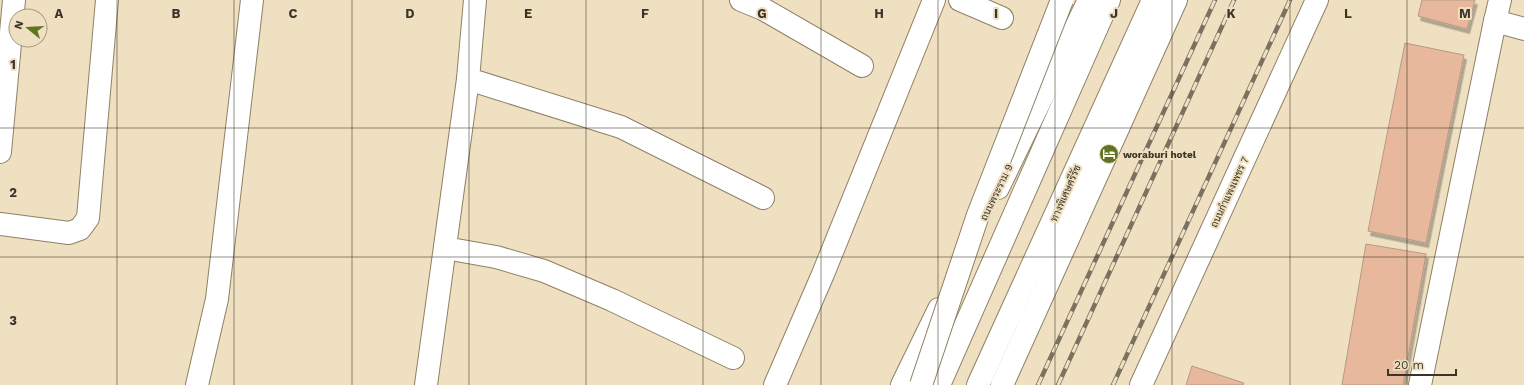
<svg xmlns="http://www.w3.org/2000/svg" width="1524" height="385" font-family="'Work Sans',Sarabun,sans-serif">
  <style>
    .building { fill: #e8b89c; stroke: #b69987; filter: url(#shadow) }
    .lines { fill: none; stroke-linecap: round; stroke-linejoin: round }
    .street-casing { stroke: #8f8065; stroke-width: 24 }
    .secondary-casing { stroke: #8f8065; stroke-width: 24 }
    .primary-casing { stroke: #8f8065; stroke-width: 24 }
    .highway-casing { stroke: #8f8065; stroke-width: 24 }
    .street { stroke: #fff; stroke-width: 22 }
    .secondary { stroke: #fff; stroke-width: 22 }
    .primary { stroke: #fff; stroke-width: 22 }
    .highway { stroke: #fff; stroke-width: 22 }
    .rail-casing { stroke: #7a715f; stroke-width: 4.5 }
    .rail { stroke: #efe0c2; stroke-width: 3; stroke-dasharray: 9; stroke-linecap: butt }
    .highway-bridge-casing { stroke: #8f8065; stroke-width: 24; stroke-linecap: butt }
    .highway-bridge { stroke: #fff; stroke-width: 22 }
    .grid { fill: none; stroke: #3b3529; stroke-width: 1; stroke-opacity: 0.55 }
    .labels { text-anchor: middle; stroke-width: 4; stroke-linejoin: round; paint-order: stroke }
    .poi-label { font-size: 10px; font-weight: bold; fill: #3b3529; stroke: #efe0c2; text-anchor: start }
    .street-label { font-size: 10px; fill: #3b3529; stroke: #efe0c2 }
    .grid-label { font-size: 13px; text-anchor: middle; font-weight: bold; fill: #3b3529; stroke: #efe0c2; stroke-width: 4; stroke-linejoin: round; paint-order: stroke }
  </style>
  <defs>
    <filter id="shadow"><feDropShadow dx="2.5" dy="4.5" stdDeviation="0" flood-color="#0004"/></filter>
  </defs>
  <rect width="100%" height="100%" fill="#efe0c2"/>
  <!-- building -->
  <g class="building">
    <path d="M1422,0H1475L1467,29L1418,16Z"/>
    <path d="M1405,43L1464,55L1426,243L1368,231Z"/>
    <path d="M1366,244L1426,254L1403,385H1342Z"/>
    <path d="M1192,366L1244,383L1243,385H1186Z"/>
  </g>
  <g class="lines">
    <!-- street casing -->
    <g class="street-casing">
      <g id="street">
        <path d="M741,0L763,9L862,66"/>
        <path d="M960,0L1002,18"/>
        <path d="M1495,21L1524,29"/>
        <path d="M468,79L621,127L763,198"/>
        <path d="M0,152L14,0"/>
        <path d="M0,224L69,233L80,229L88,218L107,0"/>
        <path d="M445,248L496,257L544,271L612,300L733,358"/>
        <path d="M197,385L217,299L252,0"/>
        <path d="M426,385L468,79L475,0"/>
        <path d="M775,385L823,274L934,0"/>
        <path d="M1420,385L1495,21L1500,0"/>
      </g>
    </g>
    <!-- secondary casing -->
    <g class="secondary-casing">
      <path id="secondary" d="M1141,385L1317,0"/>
    </g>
    <!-- primary casing -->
    <g class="primary-casing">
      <g id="primary">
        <path d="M998,188L1089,0"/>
        <path d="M902,385L939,309"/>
        <path d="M1002,385L1176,0"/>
      </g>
    </g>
    <!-- highway casing -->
    <g class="highway-casing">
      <g id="highway">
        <path d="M939,385L1109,0"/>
        <path d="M978,385L1153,0"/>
      </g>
    </g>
    <!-- street -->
    <use href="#street" class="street"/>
    <!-- secondary -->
    <use href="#secondary" class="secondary"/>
    <!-- primary -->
    <use href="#primary" class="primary"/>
    <!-- highway -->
    <use href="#highway" class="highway"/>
    <!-- rail casing -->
    <g class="rail-casing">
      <g id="rail">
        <path d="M1038,385L1215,0"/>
        <path d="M1058,385L1234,0"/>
        <path d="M1113,385L1290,0"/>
      </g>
    </g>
    <!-- rail -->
    <use href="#rail" class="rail"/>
    <!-- highway-bridge casing -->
    <g class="highway-bridge-casing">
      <path id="highway-bridge" d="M921,385L978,215L1062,0"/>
    </g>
    <!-- highway-bridge -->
    <use href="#highway-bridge" class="highway-bridge"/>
  </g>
  <!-- grid -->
  <path class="grid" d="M117,0V385M234,0V385M352,0V385M469,0V385M586,0V385M703,0V385M821,0V385M938,0V385M1055,0V385M1172,0V385M1290,0V385M1407,0V385M0,128H1524M0,257H1524"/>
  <!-- icons -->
  <defs>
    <g id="hotel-disc" transform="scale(1)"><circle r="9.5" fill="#617423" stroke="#efe0c2"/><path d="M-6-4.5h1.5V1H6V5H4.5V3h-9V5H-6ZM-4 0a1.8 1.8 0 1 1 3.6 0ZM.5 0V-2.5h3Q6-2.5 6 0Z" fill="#fff"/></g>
  </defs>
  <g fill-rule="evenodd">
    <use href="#hotel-disc" x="1109" y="154"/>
  </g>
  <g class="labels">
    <!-- poi labels -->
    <g class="poi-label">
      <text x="1123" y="158">woraburi hotel</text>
    </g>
    <!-- street labels -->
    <g class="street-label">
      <text transform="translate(996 192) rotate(-64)" y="4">ถนนพระราม 9</text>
      <text transform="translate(1229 192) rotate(-65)" y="4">ถนนกำแพงเพชร 7</text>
      <text transform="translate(1065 193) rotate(-66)" y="4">ทางพิเศษศรีรัช</text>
    </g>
  </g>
  <g class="grid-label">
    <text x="59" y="18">A</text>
    <text x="176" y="18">B</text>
    <text x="293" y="18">C</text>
    <text x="410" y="18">D</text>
    <text x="528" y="18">E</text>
    <text x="645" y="18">F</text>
    <text x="762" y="18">G</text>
    <text x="879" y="18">H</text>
    <text x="996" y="18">I</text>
    <text x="1114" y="18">J</text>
    <text x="1231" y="18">K</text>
    <text x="1348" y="18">L</text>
    <text x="1465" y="18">M</text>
    <text x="13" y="69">1</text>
    <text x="13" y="197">2</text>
    <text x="13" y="325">3</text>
  </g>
  <!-- north arrow -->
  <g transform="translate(28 28) rotate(288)"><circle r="19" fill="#efe0c2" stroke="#a79c85"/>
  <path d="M0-3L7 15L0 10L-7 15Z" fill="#617423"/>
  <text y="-6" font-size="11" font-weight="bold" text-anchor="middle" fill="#3b3529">N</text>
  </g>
  <!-- scale -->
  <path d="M1388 369v6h68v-6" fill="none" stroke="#3b3529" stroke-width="2"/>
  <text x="1394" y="369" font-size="12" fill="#3b3529" stroke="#efe0c2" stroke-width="3" paint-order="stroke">20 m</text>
</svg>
